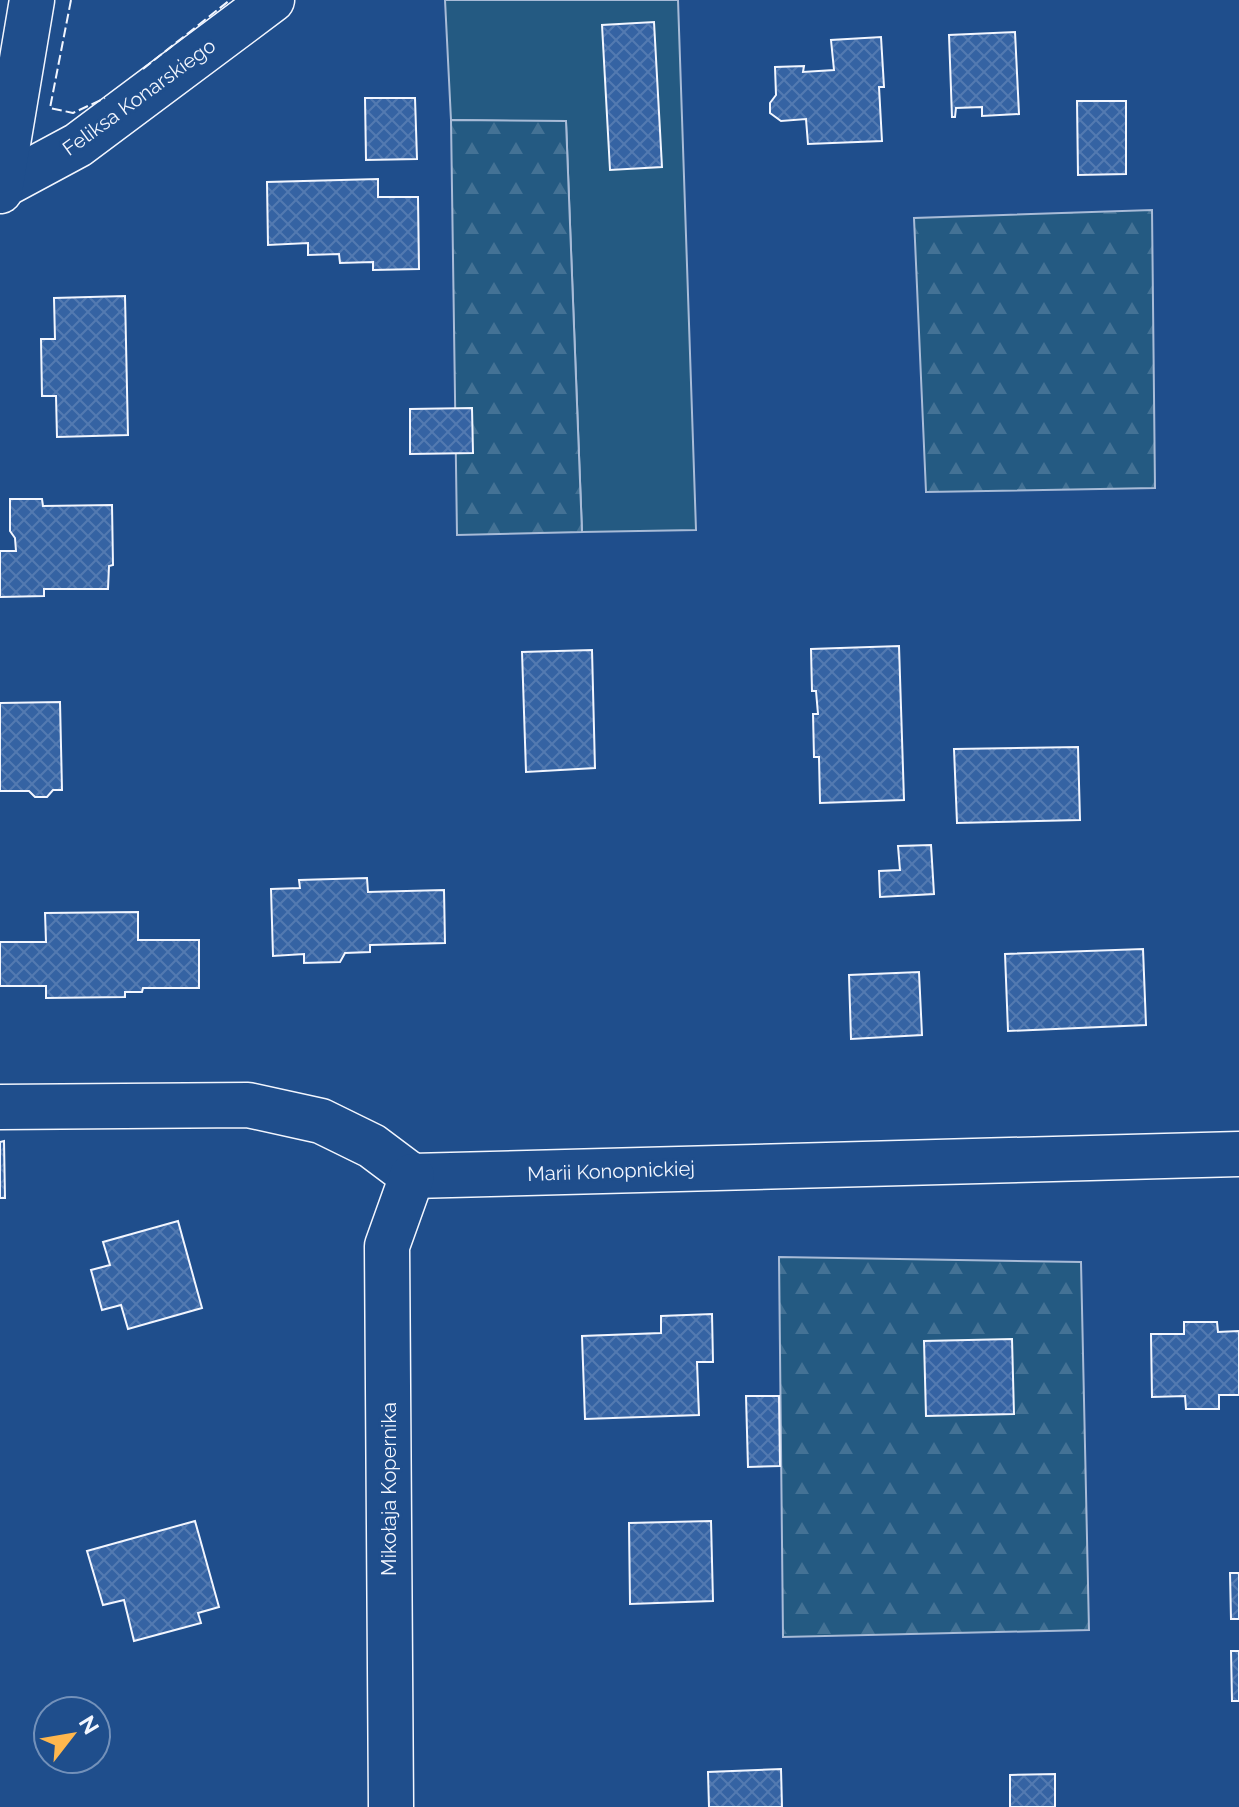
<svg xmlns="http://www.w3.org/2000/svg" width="1239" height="1807" font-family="Raleway,sans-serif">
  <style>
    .green { fill: #245a82; stroke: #a8bbd7; stroke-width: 2 }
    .forest { fill: url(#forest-firs); stroke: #a8bbd7; stroke-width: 2 }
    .building { fill: url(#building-cross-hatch); stroke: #f2f6ff; stroke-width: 2 }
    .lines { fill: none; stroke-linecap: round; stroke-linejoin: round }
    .minor-casing { stroke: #f2f6ff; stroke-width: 47 }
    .minor { stroke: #1f4e8c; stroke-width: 44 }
    .fence { stroke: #f2f6ff; stroke-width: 2; stroke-dasharray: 10 4; stroke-linecap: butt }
    .labels { text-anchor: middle; stroke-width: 6; stroke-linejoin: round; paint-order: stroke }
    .street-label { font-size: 20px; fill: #f2f6ff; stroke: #1f4e8c }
  </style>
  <defs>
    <pattern id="forest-firs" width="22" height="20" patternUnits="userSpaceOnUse" patternTransform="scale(2)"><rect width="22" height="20" fill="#245a82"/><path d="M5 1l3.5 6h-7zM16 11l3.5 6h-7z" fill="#447295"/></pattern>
    <pattern id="building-cross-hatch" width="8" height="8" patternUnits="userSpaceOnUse" patternTransform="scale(2)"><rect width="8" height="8" fill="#3563a3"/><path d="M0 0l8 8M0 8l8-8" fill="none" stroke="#537ab1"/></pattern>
  </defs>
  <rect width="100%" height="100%" fill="#1f4e8c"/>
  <!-- green -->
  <path class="green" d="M445,0H678L696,530L582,532L566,122L451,120Z"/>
  <!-- forest -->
  <g class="forest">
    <path d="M451,120L566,121L582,532L457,535Z"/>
    <path d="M1152,210L1155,488L926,492L914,218Z"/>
    <path d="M779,1257L1081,1262L1089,1630L783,1637Z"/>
  </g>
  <!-- building -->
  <g class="building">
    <path d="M654,22L662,167L610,170L602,25Z"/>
    <path d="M1015,32L1019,114L982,116V107L956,108L955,117H952L949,35Z"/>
    <path d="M881,37L884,87H879L882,141L808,144L806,119L781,121L770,113V103L776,95L775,67L804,66L803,72L834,70L831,40Z"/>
    <path d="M365,98H415L417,159L366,160Z"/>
    <path d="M1077,101H1126V174L1078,175Z"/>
    <path d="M378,179V197H418L419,269L373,270V262L340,263L339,254L308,255V243L268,245L267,182Z"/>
    <path d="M125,296L128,435L57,437L56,396H42L41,339H55L54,298Z"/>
    <path d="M472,408L473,453L410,454V409Z"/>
    <path d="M10,499H42L43,506L112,505L113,565L109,566L108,589H44V596L0,597V551H16L15,538L10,531Z"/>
    <path d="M899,646L904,800L820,803L819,757H814L813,714H818L816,691H812L811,649Z"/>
    <path d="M592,650L595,768L526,772L522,652Z"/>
    <path d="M60,702L62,790H53L47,797H35L29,791H0V703Z"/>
    <path d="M1078,747L1080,820L957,823L954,749Z"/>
    <path d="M931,845L934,894L880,897L879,871L900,870L898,846Z"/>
    <path d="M367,878L368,892L444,890L445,943L370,945V952L345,953L340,962L304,963V954L273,956L271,889L300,888L299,880Z"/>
    <path d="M138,912V940H199V988H143L142,992H125V997L46,998V986H0V942H46L45,913Z"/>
    <path d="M1143,949L1146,1025L1008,1031L1005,954Z"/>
    <path d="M919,972L922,1035L851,1039L849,975Z"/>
    <path d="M4,1141L5,1198H0V1142Z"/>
    <path d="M178,1221L202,1308L128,1329L121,1305L102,1310L91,1270L110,1265L103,1242Z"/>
    <path d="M712,1314L713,1362H697L699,1415L585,1419L582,1336L661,1333V1316Z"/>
    <path d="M1184,1322H1217L1218,1332L1239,1331V1395H1219V1409H1186L1185,1396L1152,1397L1151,1334H1184Z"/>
    <path d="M1012,1339L1014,1414L926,1416L924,1341Z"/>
    <path d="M746,1396H779L780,1466L748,1467Z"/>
    <path d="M195,1521L219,1607L198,1613L201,1623L134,1641L124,1600L103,1605L87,1551Z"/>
    <path d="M711,1521L713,1601L630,1604L629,1523Z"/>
    <path d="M1230,1573H1239V1619H1231Z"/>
    <path d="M1231,1651H1239V1701H1232Z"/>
    <path d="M781,1769L782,1807H709L708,1772Z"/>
    <path d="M1055,1774V1807H1010V1775Z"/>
  </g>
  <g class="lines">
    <!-- minor casing -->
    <g class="minor-casing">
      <g id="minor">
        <path d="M0,187L78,145L272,0"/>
        <path d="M0,191L32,0"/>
        <path d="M0,1107L248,1105L321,1121L372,1146L412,1176L1239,1154"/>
        <path d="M391,1807L387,1246L412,1176"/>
      </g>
    </g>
    <!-- minor -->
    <use href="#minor" class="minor"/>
    <!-- fence -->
    <g class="fence">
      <path d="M71,0L50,108L73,113L105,98"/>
      <path d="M143,69L230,0"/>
    </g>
  </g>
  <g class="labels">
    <!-- street labels -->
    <g class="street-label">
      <text transform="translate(139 97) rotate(-36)" y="7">Feliksa Konarskiego</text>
      <text transform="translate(611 1171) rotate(-2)" y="7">Marii Konopnickiej</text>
      <text transform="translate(389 1489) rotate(-90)" y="7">Mikołaja Kopernika</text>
    </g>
  </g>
  <!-- north arrow -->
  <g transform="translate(72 1735) rotate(59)"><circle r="38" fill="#1f4e8c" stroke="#7391ba" stroke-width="2"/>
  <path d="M0-6L14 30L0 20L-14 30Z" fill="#ffb74d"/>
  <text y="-12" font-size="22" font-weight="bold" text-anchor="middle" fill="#f2f6ff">N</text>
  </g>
</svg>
